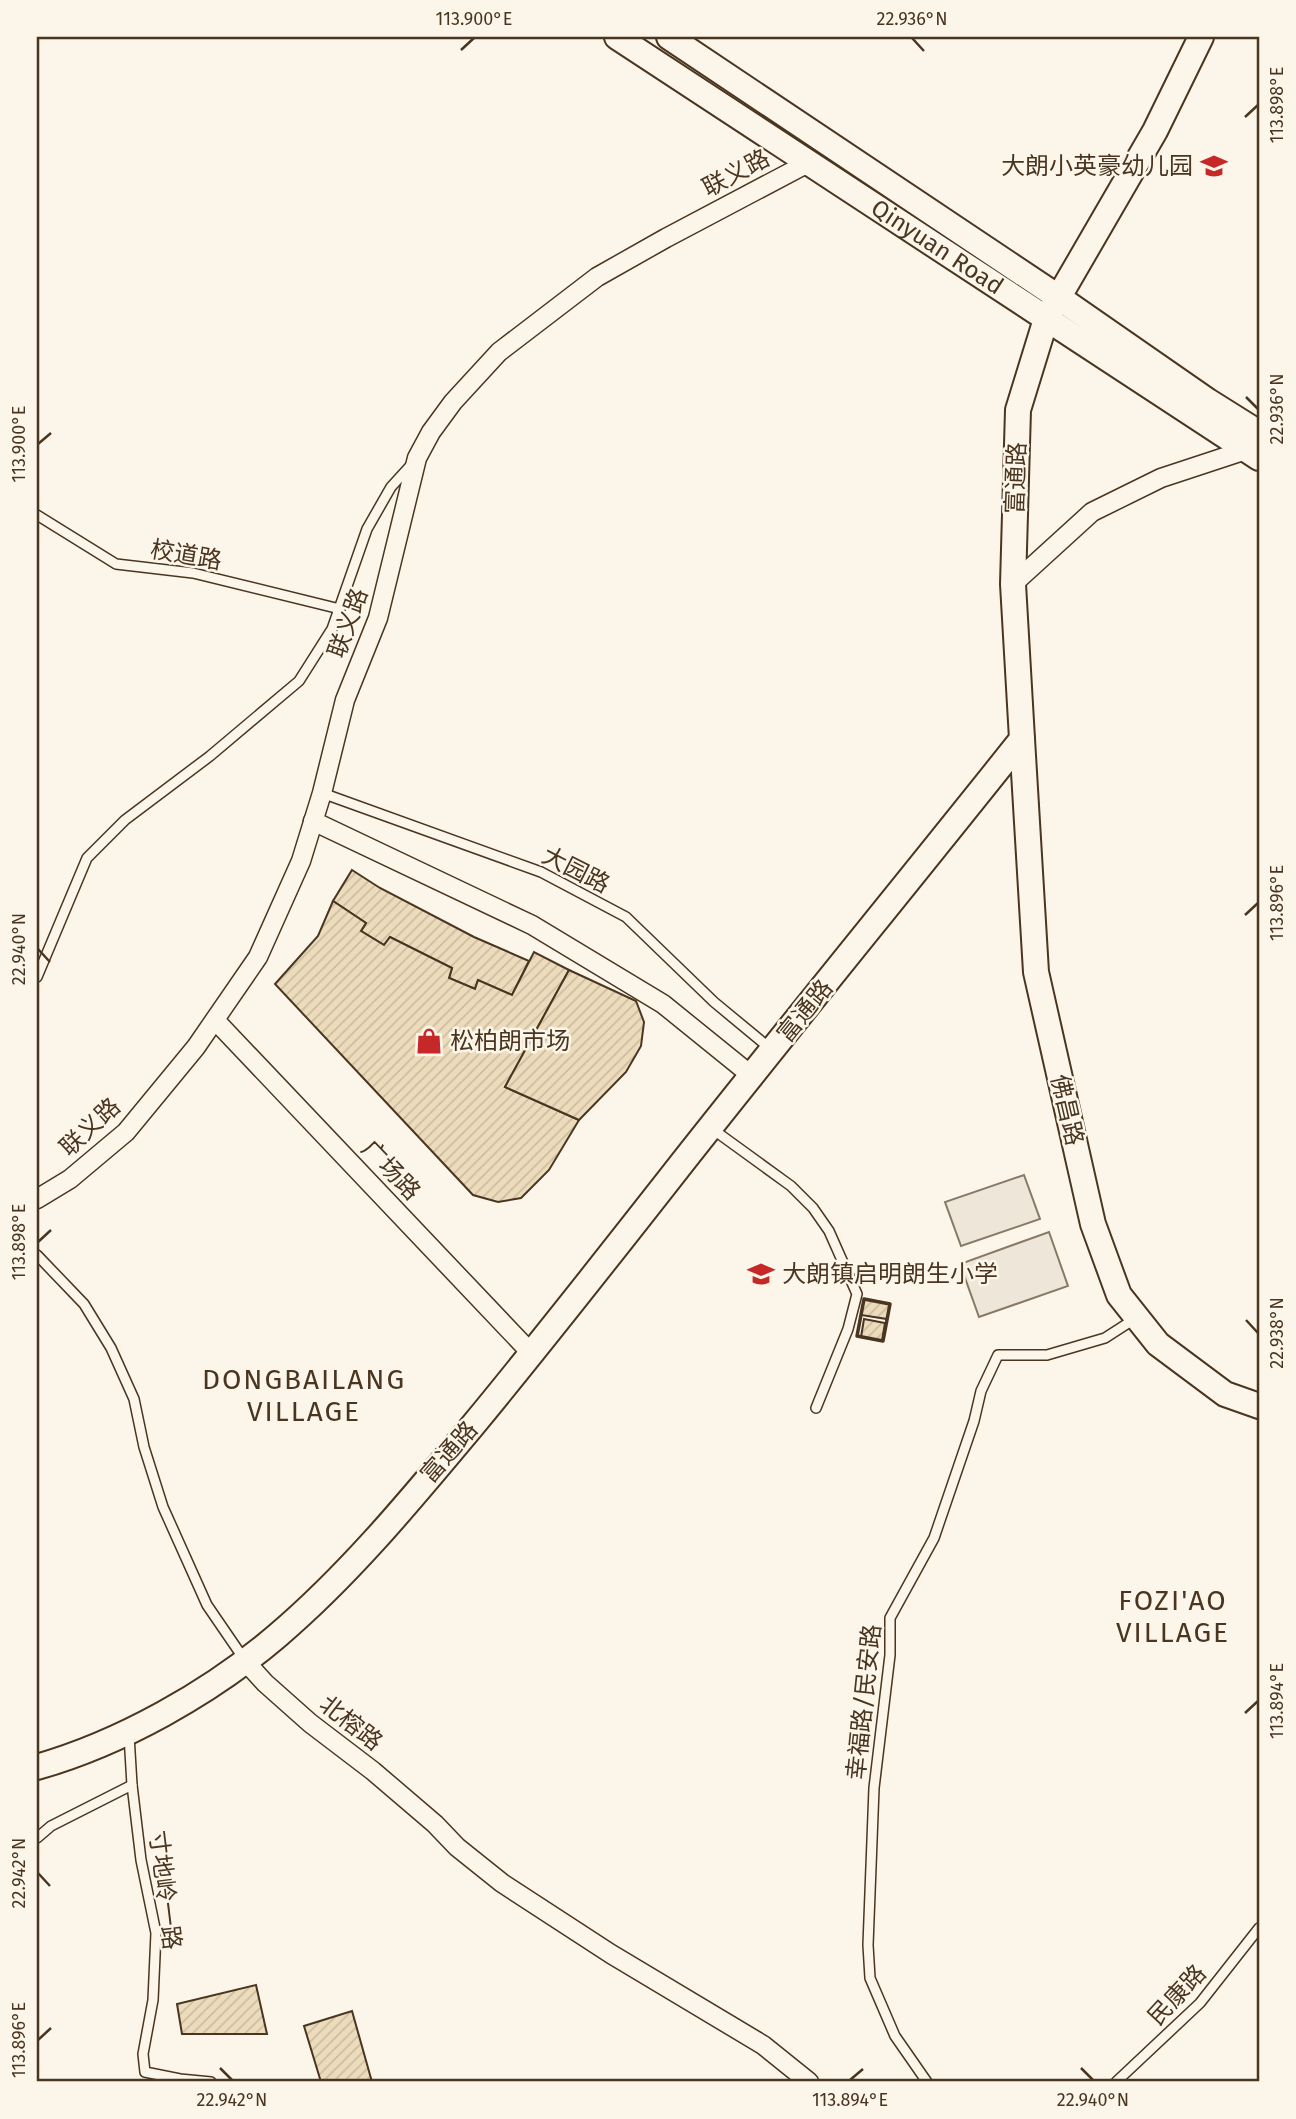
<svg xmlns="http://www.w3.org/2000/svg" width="1296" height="2119" font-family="'Fira Sans','Noto Sans SC',sans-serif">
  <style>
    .garden { fill: #ede6d9; stroke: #887966; stroke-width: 2 }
    .building { fill: url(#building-hatch); stroke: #4a3520; stroke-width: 2 }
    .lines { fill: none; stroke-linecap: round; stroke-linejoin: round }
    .lane-casing { stroke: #4a3520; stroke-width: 12 }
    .street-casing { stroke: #4a3520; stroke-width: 21 }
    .secondary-casing { stroke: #4a3520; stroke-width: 28 }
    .lane { stroke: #fbf6e9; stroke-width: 9 }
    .street { stroke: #fbf6e9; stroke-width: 18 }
    .secondary { stroke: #fbf6e9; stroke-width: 24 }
    .wall { stroke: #4a3520; stroke-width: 3.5 }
    .ticks { fill: none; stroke: #4a3520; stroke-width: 2.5 }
    .labels { text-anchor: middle; stroke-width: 5; stroke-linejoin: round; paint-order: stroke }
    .poi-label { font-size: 24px; fill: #4a3520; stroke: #fbf6e9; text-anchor: start }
    .street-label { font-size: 24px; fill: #4a3520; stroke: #fbf6e9 }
    .quarter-label { font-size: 28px; letter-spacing: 2px; fill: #4a3520; stroke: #fbf6e9 }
    .neatline { fill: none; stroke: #4a3520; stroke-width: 2.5 }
    .ticks-label { font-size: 18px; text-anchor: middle; fill: #4a3520 }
  </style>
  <defs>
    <pattern id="building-hatch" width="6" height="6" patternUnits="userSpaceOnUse" patternTransform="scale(1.75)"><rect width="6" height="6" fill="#ecdcbc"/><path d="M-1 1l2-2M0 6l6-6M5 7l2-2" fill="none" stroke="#ccbda1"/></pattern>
  </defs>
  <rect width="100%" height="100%" fill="#fbf6e9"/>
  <!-- garden -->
  <g class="garden">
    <path d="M1024,1175L1040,1219L961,1246L945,1202Z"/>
    <path d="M1049,1232L1068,1286L979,1317L960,1264Z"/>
  </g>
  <!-- building -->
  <g class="building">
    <path d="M352,870L380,888L474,937L529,961L512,995L478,980L475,989L449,978L452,968L390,937L384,945L361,931L366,923L333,901Z"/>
    <path d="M333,901L366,923L361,931L384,945L390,937L452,968L449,978L475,989L478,980L512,995L534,952L569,970L505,1087L579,1120L549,1170L521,1198L498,1202L473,1195L275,984L318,936Z"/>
    <path d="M569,970L636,1001L644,1022L641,1046L626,1072L579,1120L505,1087Z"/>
    <path d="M864,1299L890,1304L887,1319L861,1315Z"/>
    <path d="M864,1319L885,1323L882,1341L861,1337Z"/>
    <path d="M256,1985L267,2034H182L177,2004Z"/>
    <path d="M352,2011L372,2082H321L304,2026Z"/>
  </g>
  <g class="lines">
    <!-- lane casing -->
    <g class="lane-casing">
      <g id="lane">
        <path d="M37,515L116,564L193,573L340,609"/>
        <path d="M322,793L541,872L626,917L714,1002L772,1050"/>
        <path d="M37,977L87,858L125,820L210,756L299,681L332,629L367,529L391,487L412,464"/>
        <path d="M711,1128L791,1186L813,1208L829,1231L857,1294L848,1329L816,1408"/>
        <path d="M37,1255L84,1304L111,1348L134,1399L144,1447L163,1507L207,1605L244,1659"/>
        <path d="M129,1735L132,1785L141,1860L156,1933L153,2000L143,2054L145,2072L180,2079L211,2082"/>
        <path d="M37,1838L51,1826L132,1785"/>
        <path d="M927,2082L895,2036L870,1978L868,1945L874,1788L890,1655V1618L934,1538L974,1421L981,1391L998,1355H1047L1105,1338L1136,1318"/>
        <path d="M1116,2082L1200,2003L1259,1928"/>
      </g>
    </g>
    <!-- street casing -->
    <g class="street-casing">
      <g id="street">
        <path d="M1013,584L1092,512L1161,478L1246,450"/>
        <path d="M313,821L532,925L663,1004L752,1076"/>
        <path d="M215,1020L532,1354"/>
        <path d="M37,1199L70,1179L126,1132L196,1047L258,957L301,861L322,793L345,700L378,618L417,458L431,432L453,402L499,352L597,277L666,238L808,163"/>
        <path d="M245,1661L265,1683L310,1723L373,1771L435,1824L457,1847L502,1883L611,1954L763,2045L809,2082"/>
      </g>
    </g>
    <!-- secondary casing -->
    <g class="secondary-casing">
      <g id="secondary">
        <path id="s1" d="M617,37L1259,458"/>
        <path d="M669,37L1058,297L1208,401L1259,433"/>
        <path d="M1022,739L1036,972L1093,1224L1119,1295L1158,1344L1225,1394L1259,1406"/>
        <path d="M37,1767C121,1743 210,1693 277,1636C350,1574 413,1497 474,1424C545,1338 613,1251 682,1163C794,1021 909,881 1022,739L1013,584L1018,410L1046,319L1155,131L1201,37"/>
      </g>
    </g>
    <!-- lane -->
    <use href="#lane" class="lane"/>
    <!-- street -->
    <use href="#street" class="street"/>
    <!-- secondary -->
    <use href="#secondary" class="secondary"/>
    <!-- wall -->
    <path class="wall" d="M864,1299L890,1304L883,1341L857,1336Z"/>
  </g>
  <!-- ticks -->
  <path class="ticks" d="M912,38L924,51M461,50L474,38M1245,117L1258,105M1246,397L1258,409M38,444L51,433M1245,915L1258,903M38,949L50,962M38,1242L51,1230M1246,1320L1258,1333M1245,1713L1258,1701M38,1873L50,1886M38,2040L51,2028M220,2068L232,2080M1081,2068L1093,2080M850,2080L863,2069"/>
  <!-- icons -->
  <defs>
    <g id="school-bare" transform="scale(2.1)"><path d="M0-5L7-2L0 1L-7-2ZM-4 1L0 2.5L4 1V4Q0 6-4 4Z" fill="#c62828" stroke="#fbf6e9" stroke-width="2.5" paint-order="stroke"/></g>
    <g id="shop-bare" transform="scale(2.1)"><path d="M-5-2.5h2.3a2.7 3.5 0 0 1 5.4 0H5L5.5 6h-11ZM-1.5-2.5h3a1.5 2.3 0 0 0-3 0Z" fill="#c62828" stroke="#fbf6e9" stroke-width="2.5" paint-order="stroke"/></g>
  </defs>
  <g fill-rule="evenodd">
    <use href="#school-bare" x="1214" y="166"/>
    <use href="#shop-bare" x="429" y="1041"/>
    <use href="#school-bare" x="761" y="1274"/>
  </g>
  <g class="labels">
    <!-- poi labels -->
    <g class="poi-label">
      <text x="1193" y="174" text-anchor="end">大朗小英豪幼儿园</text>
      <text x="450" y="1049">松柏朗市场</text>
      <text x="782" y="1282">大朗镇启明朗生小学</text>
    </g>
    <!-- street labels -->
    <g class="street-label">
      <text transform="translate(736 173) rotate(-28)" y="8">联义路</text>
      <text dy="8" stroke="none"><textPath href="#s1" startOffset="383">Qinyuan Road</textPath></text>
      <text transform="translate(1016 478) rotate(-88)" y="8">富通路</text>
      <text transform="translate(186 555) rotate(10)" y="8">校道路</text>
      <text transform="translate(348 623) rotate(-70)" y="8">联义路</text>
      <text transform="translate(576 870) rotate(27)" y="8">大园路</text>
      <text transform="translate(805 1011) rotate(-51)" y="8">富通路</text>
      <text transform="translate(1067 1110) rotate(77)" y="8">佛昌路</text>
      <text transform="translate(90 1127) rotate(-43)" y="8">联义路</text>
      <text transform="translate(391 1170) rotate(46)" y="8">广场路</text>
      <text transform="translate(449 1452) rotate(-49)" y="8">富通路</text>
      <text transform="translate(864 1702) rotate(-84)" y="8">幸福路/民安路</text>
      <text transform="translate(351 1723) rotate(38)" y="8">北榕路</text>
      <text transform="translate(165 1890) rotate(83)" y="8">寸地岭一路</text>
      <text transform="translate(1177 1995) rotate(-47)" y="8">民康路</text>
    </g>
    <!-- quarter labels -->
    <g class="quarter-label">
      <text x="304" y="1389">DONGBAILANG<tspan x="304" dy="32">VILLAGE</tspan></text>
      <text x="1173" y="1610">FOZI'AO<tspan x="1173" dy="32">VILLAGE</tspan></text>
    </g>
  </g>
  <!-- border -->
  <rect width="1296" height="2119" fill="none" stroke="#fbf6e9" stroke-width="77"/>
  <rect x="38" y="38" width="1220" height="2042" class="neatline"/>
  <g class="ticks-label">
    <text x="474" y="25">113.900°E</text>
    <text x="912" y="25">22.936°N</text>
    <text transform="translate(1277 105) rotate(-90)" y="6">113.898°E</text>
    <text transform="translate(1277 409) rotate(-90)" y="6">22.936°N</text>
    <text transform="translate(19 444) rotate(-90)" y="6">113.900°E</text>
    <text transform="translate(1277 903) rotate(-90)" y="6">113.896°E</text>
    <text transform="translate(19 949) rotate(-90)" y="6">22.940°N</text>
    <text transform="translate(19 1242) rotate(-90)" y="6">113.898°E</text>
    <text transform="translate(1277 1333) rotate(-90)" y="6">22.938°N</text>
    <text transform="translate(1277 1701) rotate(-90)" y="6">113.894°E</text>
    <text transform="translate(19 1873) rotate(-90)" y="6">22.942°N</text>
    <text transform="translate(19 2040) rotate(-90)" y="6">113.896°E</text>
    <text x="232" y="2106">22.942°N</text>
    <text x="850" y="2106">113.894°E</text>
    <text x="1093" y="2106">22.940°N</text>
  </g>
</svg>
